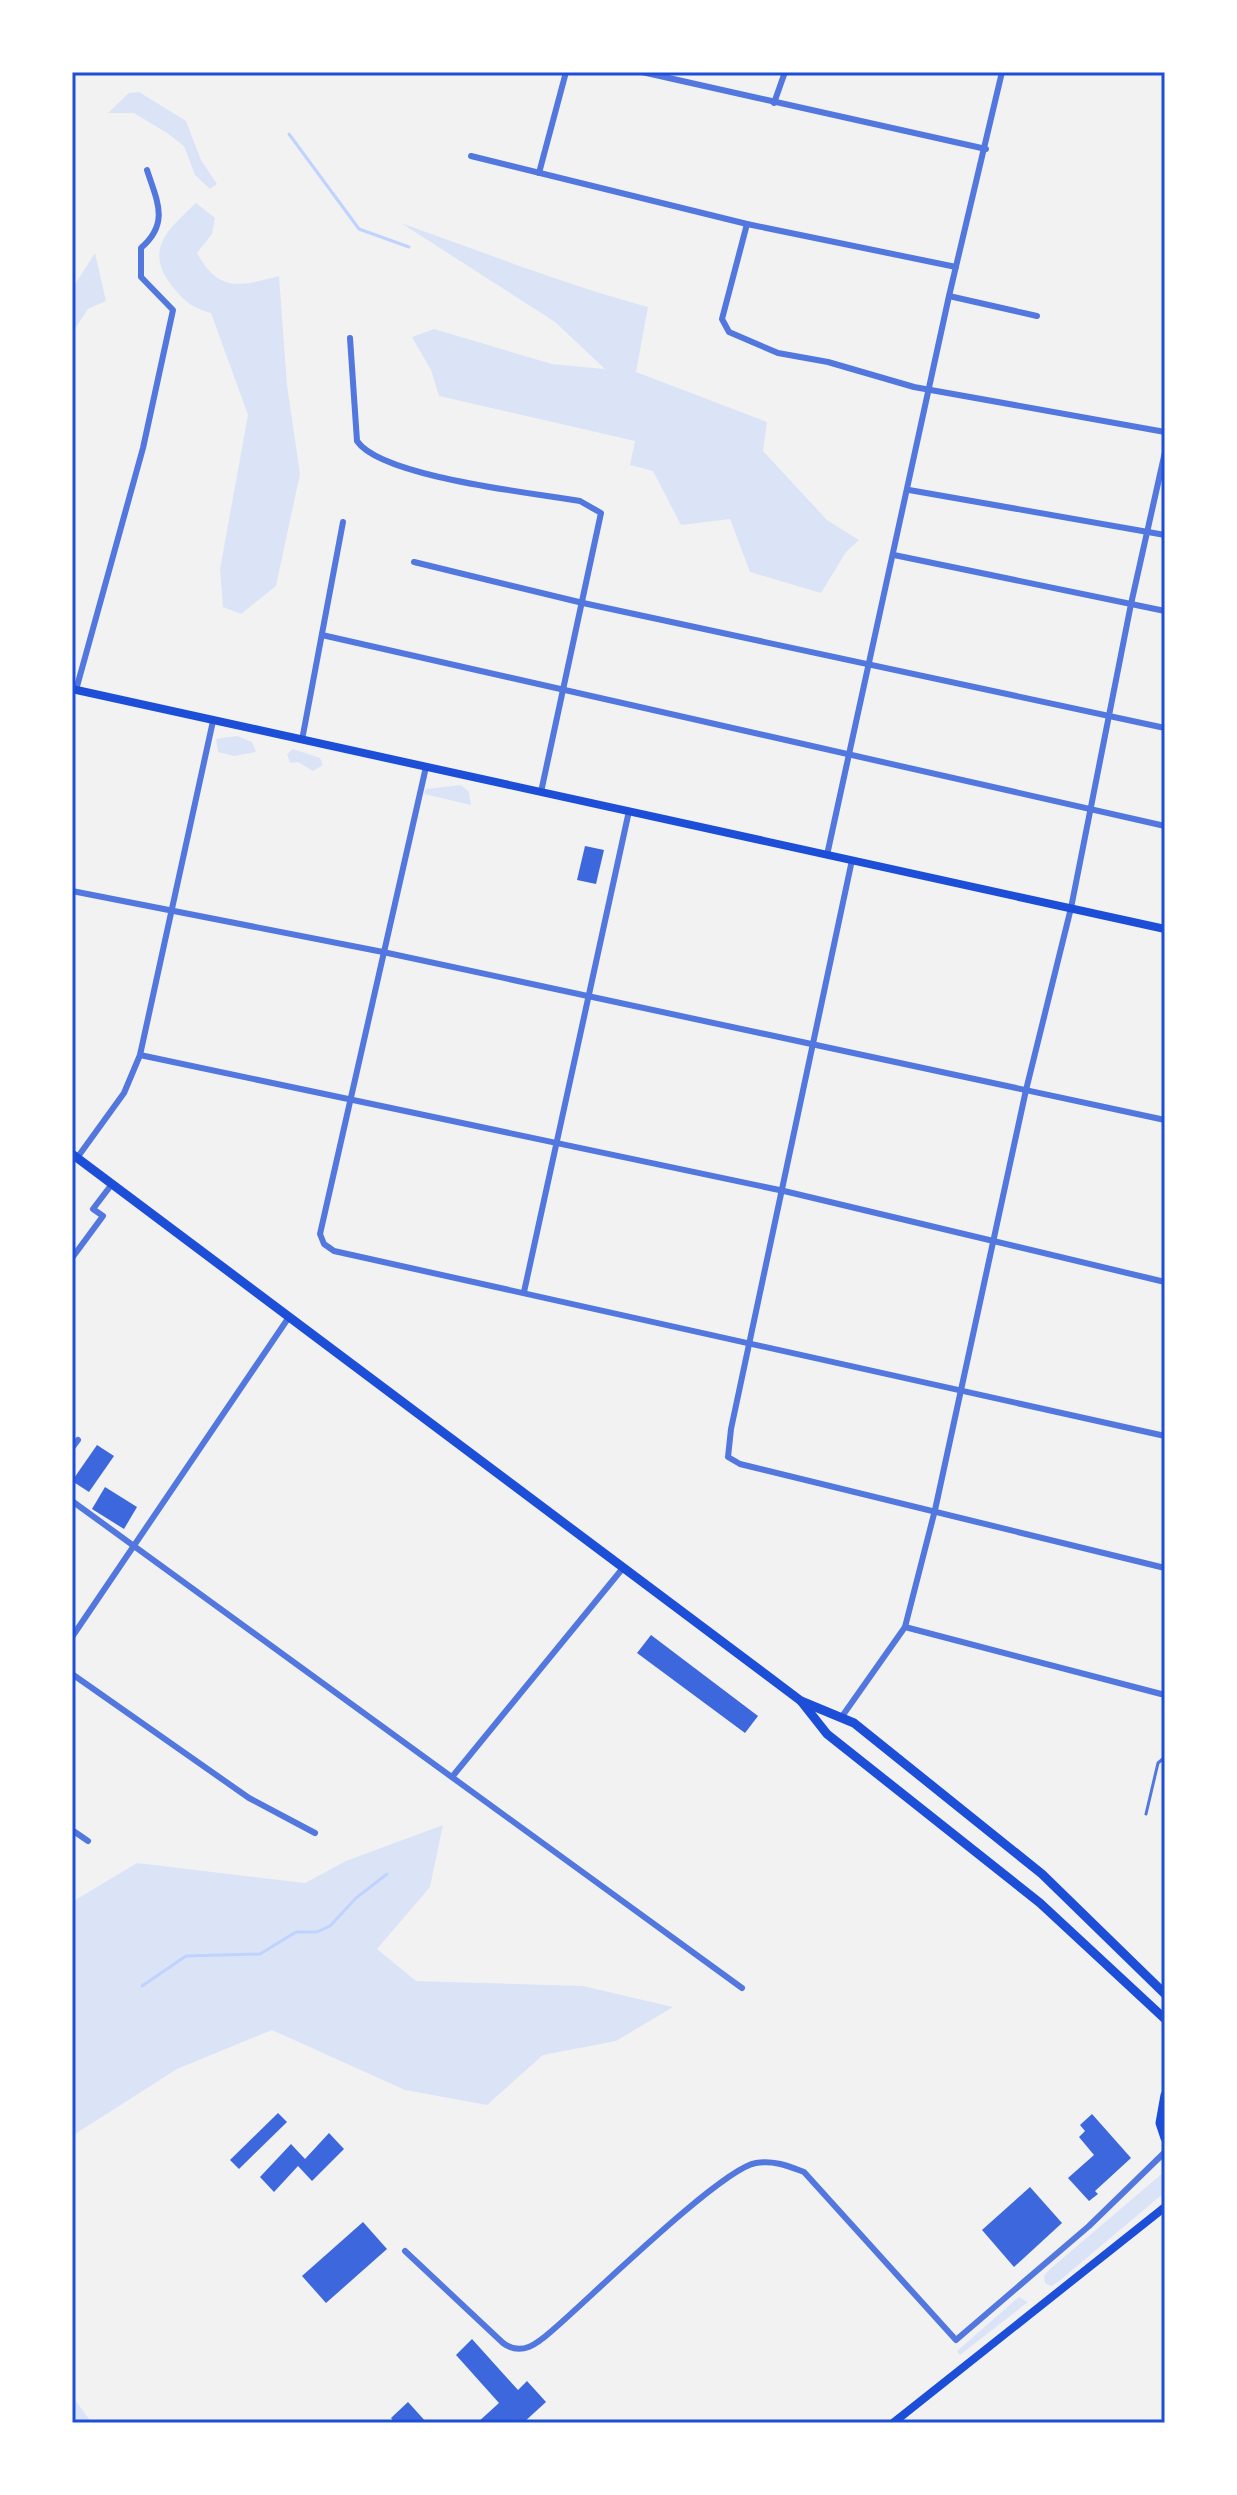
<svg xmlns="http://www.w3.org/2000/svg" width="1237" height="2495" font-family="'Sofia Sans Condensed',sans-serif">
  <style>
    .green { fill: #dbe4f7 }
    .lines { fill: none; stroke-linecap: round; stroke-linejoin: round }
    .stream { stroke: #bfd3fe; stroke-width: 3 }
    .building { fill: #3d67dc }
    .service { stroke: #5277de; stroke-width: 3 }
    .minor { stroke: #5277de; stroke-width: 6 }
    .secondary { stroke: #1d4ed8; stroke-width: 8 }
    .primary { stroke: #1d4ed8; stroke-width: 9 }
    .neatline { fill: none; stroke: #1d4ed8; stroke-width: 3 }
  </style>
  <rect width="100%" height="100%" fill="#f2f2f2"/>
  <!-- green -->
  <g class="green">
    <path d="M139,92L186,121L201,160L217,184L210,189L195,175L184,146L167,133L134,113H108L129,93Z"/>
    <path d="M196,203L215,218L212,234L197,253C219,293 240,286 279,276L287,385L300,474L276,586L241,614L223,607L220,569L248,415L211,313C191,307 185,302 172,286C143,249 169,229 196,203Z"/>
    <path d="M401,223C483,252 564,284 648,307L636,372L767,422L763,451L827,520L859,540L846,552L821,593L750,572L730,519L681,525L653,471L630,465L635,441L439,396L431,370L412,337L434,329L552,364L605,369L555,322Z"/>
    <path d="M95,253L106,301L88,309L72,333V289Z"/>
    <path d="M237,736L252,742L256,752L234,756L218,752L216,739Z"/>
    <path d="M293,749L320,758L323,765L313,771L298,762L290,763L287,754Z"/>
    <path d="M461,785L469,792L471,805L424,794L426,789Z"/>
    <path d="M443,1825L430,1887L377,1949L416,1981L583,1986L673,2007L616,2041L543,2055L487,2105L405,2090L272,2030L177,2069L72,2136V1902L137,1863L305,1883L346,1861Z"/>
    <path d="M1165,2171V2192L1058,2282L1051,2286L1045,2283L1044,2276L1049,2270Z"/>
    <path d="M1019,2297L1028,2302L960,2355L957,2351Z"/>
    <path d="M72,2396L92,2423H72Z"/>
  </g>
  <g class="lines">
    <!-- stream -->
    <g class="stream">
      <path d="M289,134L359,229L409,247"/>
      <path d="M142,1986L186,1956L260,1954L296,1932H317L330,1926L356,1898L387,1874"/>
    </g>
  </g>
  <!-- building -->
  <g class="building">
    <path d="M585,846L604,850L596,884L577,880Z"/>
    <path d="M97,1445L114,1456L89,1492L72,1481Z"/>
    <path d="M105,1487L137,1507L124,1529L92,1509Z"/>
    <path d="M651,1635L758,1716L745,1733L637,1653Z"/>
    <path d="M278,2113L287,2122L239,2169L230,2160Z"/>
    <path d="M1092,2114L1131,2158L1095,2191L1098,2194L1089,2201L1068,2178L1094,2155L1079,2137L1085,2131L1080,2125Z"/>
    <path d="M329,2133L344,2149L312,2181L298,2166L274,2192L260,2177L291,2144L305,2159Z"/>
    <path d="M1030,2187L1062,2223L1014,2267L982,2230Z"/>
    <path d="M363,2222L387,2249L326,2303L302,2276Z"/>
    <path d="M472,2339L518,2390L527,2381L546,2402L523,2423H477L499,2403L456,2355Z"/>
    <path d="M408,2402L427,2423H395L391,2418Z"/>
  </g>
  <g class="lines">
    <!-- service -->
    <path class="service" d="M1146,1814L1158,1763L1165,1757"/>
    <!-- minor -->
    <g class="minor">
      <path d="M642,72L986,149"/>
      <path d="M774,103L785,72"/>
      <path d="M471,156L747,224L956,267"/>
      <path d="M539,173L566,72"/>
      <path d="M747,224L722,319L729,332L778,353L828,362L914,387L1165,432"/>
      <path d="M949,296L1037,316"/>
      <path d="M350,338L357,441C381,477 533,493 580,501L601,513L541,792"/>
      <path d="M909,490L1165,535"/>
      <path d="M894,555L1165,611"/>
      <path d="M414,562L583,603L1165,728"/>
      <path d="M322,635L1165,826"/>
      <path d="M76,690L143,448L173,310L141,277V248C170,223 157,201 147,170"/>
      <path d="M302,740L343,522"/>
      <path d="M426,767L320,1234L324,1244L334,1251L1165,1436"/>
      <path d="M827,855L949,296L1002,72"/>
      <path d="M852,860L731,1429L728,1457L740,1464L1165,1568"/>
      <path d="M72,891L383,952L1165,1120"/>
      <path d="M140,1055L784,1191L1165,1282"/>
      <path d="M77,1158L124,1093L140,1055L213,721"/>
      <path d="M72,1258L103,1216L93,1209L112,1184"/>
      <path d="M524,1292L629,811"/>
      <path d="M72,1448L78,1440"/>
      <path d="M72,1501L742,1988"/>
      <path d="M905,1627L1165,1695"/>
      <path d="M72,1637L289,1317"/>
      <path d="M72,1674L249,1798L315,1833"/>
      <path d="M843,1715L905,1627L935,1510L1026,1090L1071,908L1131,604L1165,452"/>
      <path d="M452,1777L623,1568"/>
      <path d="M72,1830L88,1841"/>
      <path d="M405,2251L503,2343C523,2358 540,2341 555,2328C590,2298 722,2168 756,2163C774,2160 788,2166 804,2172L956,2340L1089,2226L1165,2152"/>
    </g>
    <!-- secondary -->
    <g class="secondary">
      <path d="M72,689L1165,929"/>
      <path d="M893,2423L1165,2207"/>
    </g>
    <!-- primary -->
    <g class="primary">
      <path d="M72,1154L801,1701L827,1734L1040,1903L1165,2019"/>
      <path d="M801,1701L854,1723L1042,1874L1165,1994"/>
      <path d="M1165,2095L1160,2123L1165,2138"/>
    </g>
  </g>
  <!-- border -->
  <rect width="1237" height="2495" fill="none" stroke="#ffffff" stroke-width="148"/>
  <rect x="74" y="74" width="1089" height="2347" class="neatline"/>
</svg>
